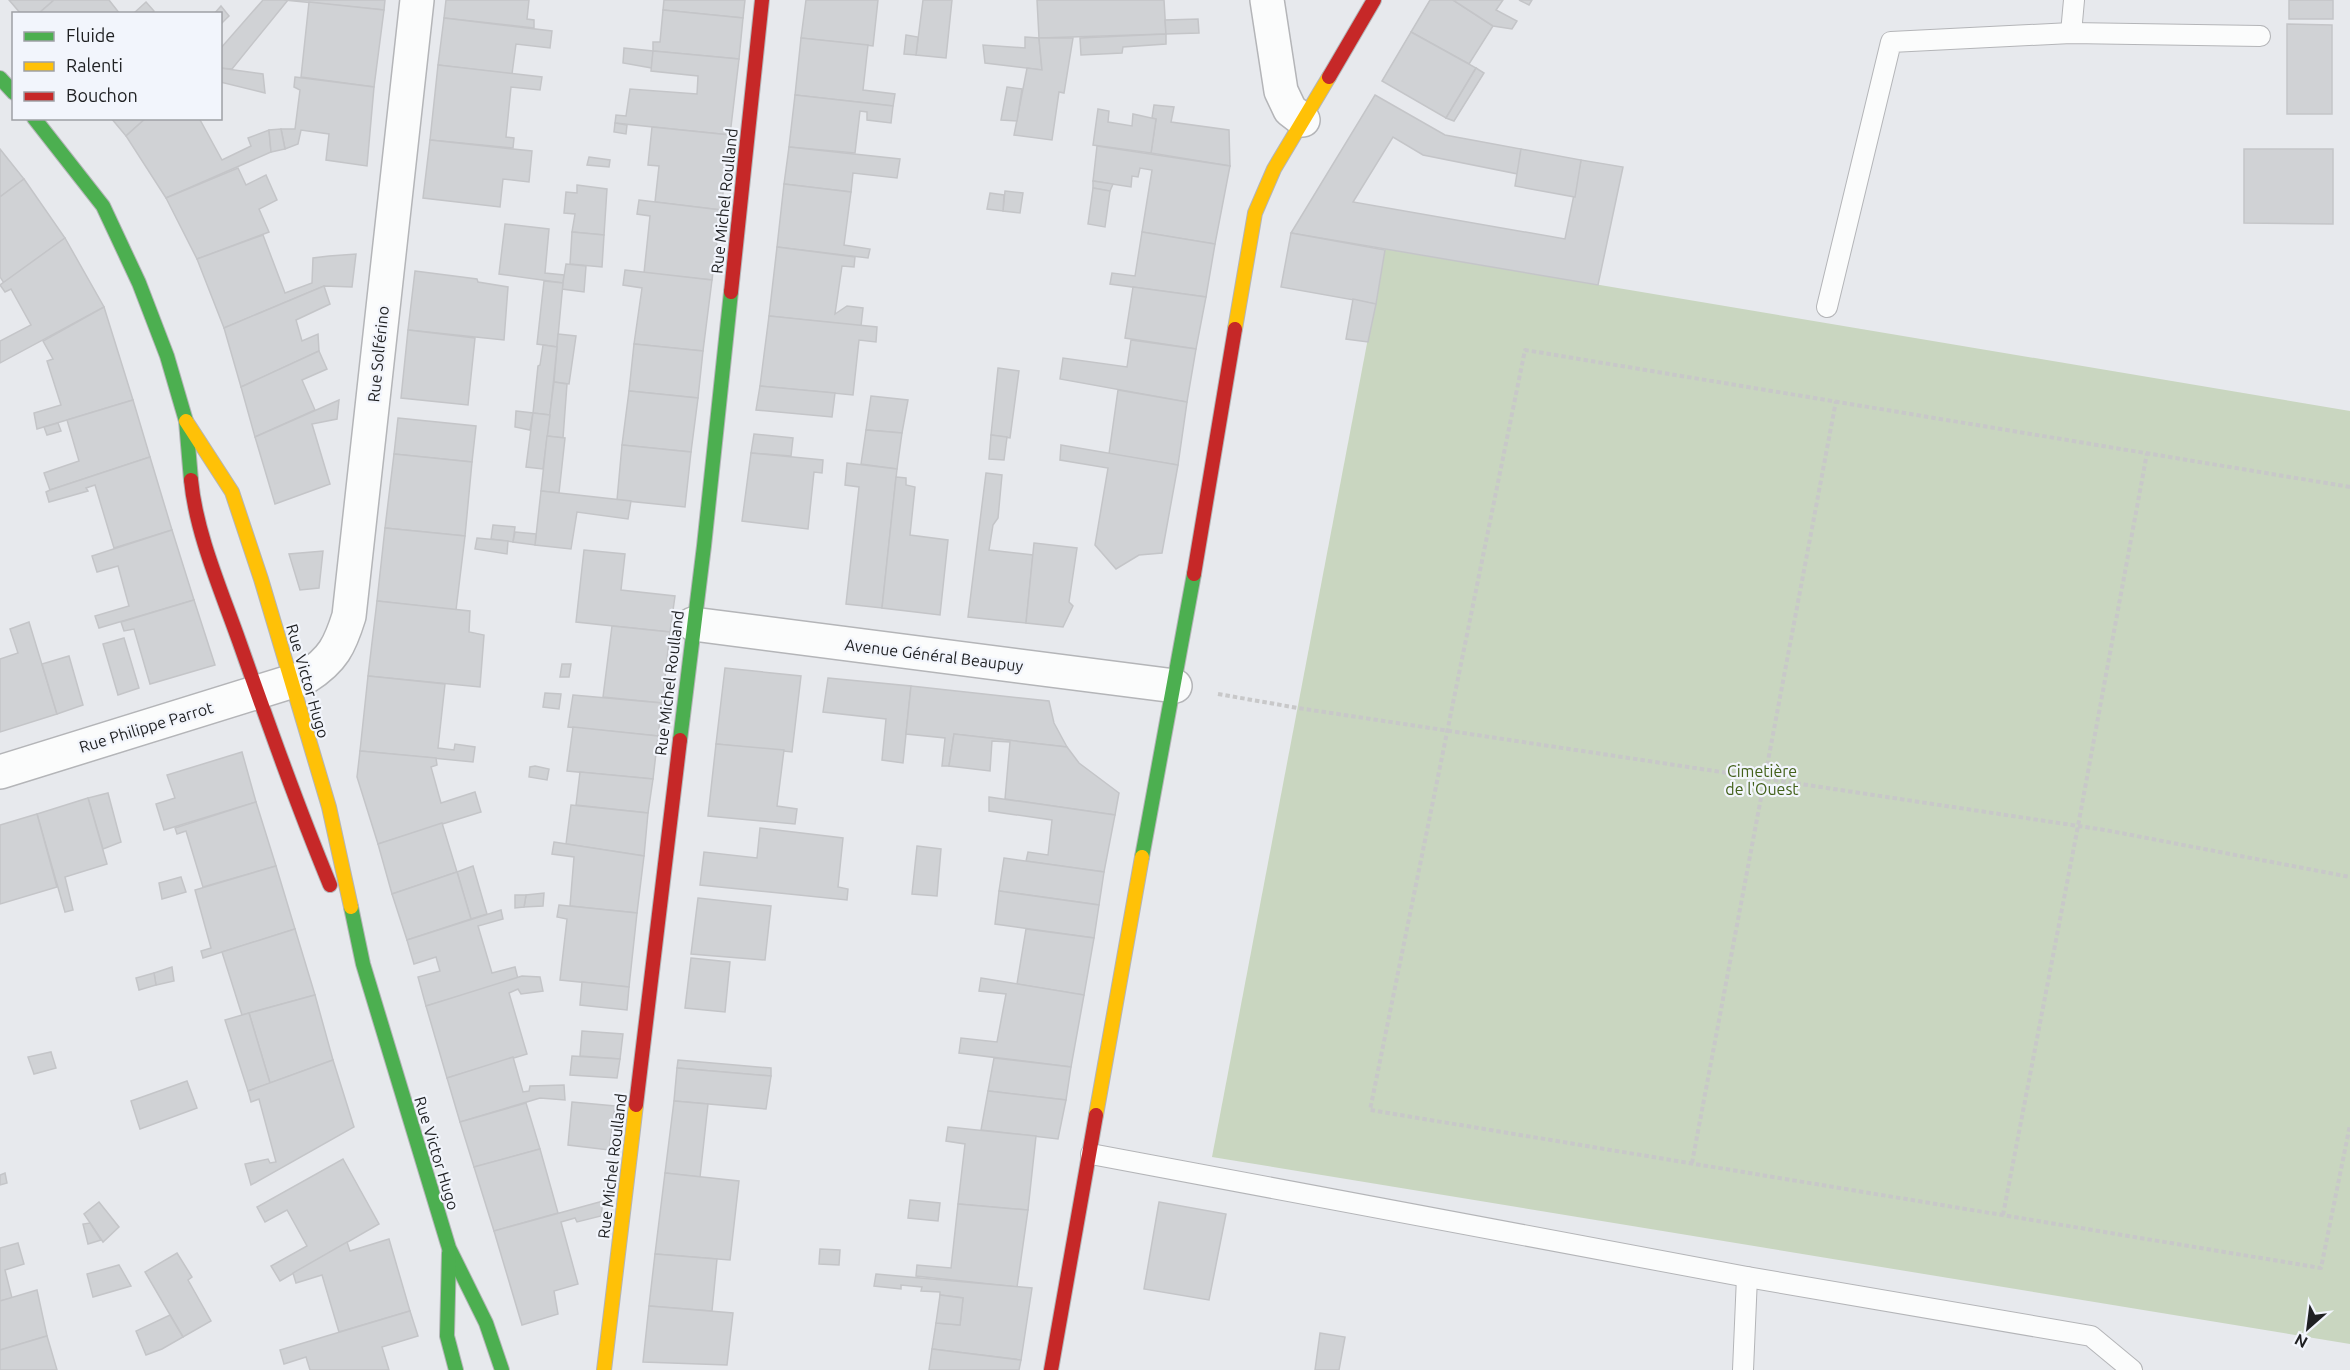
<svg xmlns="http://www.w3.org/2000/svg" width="2350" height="1370" font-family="Ubuntu,sans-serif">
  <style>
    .green { fill: #c9d6c0 }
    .building { fill: #d0d2d5; stroke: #c4c5c8; stroke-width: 1.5 }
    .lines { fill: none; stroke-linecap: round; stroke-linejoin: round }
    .lane-casing { stroke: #b4b5b8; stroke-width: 22 }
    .street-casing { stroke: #b4b5b8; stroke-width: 36 }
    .fast-casing { stroke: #b4b5b8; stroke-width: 16 }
    .slow-casing { stroke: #b4b5b8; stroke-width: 16 }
    .jam-casing { stroke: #b4b5b8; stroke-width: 16 }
    .path { stroke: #c8c8c9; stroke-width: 4; stroke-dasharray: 4.5 3; stroke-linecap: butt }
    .lane { stroke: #fbfcfc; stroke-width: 20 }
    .street { stroke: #fbfcfc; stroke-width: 33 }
    .fast { stroke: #4caf50; stroke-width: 14 }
    .slow { stroke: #ffc107; stroke-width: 14 }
    .jam { stroke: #c62828; stroke-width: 14 }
    .labels { text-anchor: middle; stroke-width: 4.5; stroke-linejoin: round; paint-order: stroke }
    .street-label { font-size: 16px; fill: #1f2022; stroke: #f2f5fc }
    .park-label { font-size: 16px; fill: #43611b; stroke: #f2f5fc }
  </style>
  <rect width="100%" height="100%" fill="#e7e9ed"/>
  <!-- green -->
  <path class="green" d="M1385,249L2350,411V1344L1212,1157Z"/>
  <!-- building -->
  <g class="building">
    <path d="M9,0H54L38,14H21Z"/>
    <path d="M54,0H109L120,14H38Z"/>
    <path d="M263,0H288L232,69L220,68V49Z"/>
    <path d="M284,0H385L384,10Z"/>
    <path d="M446,0H529L527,19L534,20V28L444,18Z"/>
    <path d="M664,0H745L743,18L663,10Z"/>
    <path d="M806,0H878L873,46L801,38Z"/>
    <path d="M923,0H952L946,58L916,55Z"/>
    <path d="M1037,0H1164L1166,34L1039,38Z"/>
    <path d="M1430,0H1453L1493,26L1469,64L1411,32Z"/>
    <path d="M1453,0H1503L1496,10L1517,21L1512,29L1493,26Z"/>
    <path d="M1519,0H1532L1529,5Z"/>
    <rect x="2289" y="0" width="44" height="19"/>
    <path d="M146,2L154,11L152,14H133Z"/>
    <path d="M309,2L384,10L374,87L301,77Z"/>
    <path d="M221,6L229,16L220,25V14H214Z"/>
    <path d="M663,10L743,18L739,59L653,51V42H660Z"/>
    <path d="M444,18L552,31L550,48L516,44L512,74L438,65Z"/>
    <path d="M1198,19L1199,33L1166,34L1165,20Z"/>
    <path d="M2287,24L2332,25V114H2287Z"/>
    <path d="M1411,32L1476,68L1446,118L1382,81Z"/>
    <path d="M1166,34V44L1123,47L1122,53L1081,55L1080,38Z"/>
    <path d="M906,35L918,37L916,55L904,54Z"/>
    <path d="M1025,37L1039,38L1042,70L985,63L983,45L1025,48Z"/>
    <path d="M801,38L868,45L863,90L895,94L893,106L795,95Z"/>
    <path d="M1039,38H1073L1064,93L1059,92L1052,140L1014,135L1027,68L1042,70Z"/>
    <path d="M624,48L653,51L652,68L623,63Z"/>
    <path d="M653,51L739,59L730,135L615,123L616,115L626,116L630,89L697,94L698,76L651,71Z"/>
    <path d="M438,65L542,77L540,90L511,87L506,137L514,138L513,148L430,140Z"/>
    <path d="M220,68L263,74L265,93L220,82Z"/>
    <path d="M1476,68L1484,73L1454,121L1446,118Z"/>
    <path d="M295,77L374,87L367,166L326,160L329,134L301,130L298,144L285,149L281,129H295L300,90L294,87Z"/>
    <path d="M1007,87L1022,89L1017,121L1001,120Z"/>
    <path d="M795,95L893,106L891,123L867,120V112L860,111L855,153L789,147Z"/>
    <path d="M1375,95L1445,135L1521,149L1518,174L1423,155L1393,137L1353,202L1565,239L1581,160L1623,167L1598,285L1291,233Z"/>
    <path d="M1154,105L1174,107L1171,122L1229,130L1230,166L1151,153L1156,119L1152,118Z"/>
    <path d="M1098,109L1109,111L1108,122L1132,126L1133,114L1156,119L1151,153L1093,145Z"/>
    <path d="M111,118H146L126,136Z"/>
    <path d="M146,118H199L222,160L251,146L248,138L269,130L271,152L166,198L126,136Z"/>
    <path d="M615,123L627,125L626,134L614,132Z"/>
    <path d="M652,127L730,135L721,210L655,202L659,166L648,165Z"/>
    <path d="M281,129L285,149L271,152L269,130Z"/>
    <path d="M430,140L532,151L529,182L503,179L500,207L423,198Z"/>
    <path d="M1097,146L1230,166L1215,244L1142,232L1152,170L1140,168L1138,177L1132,176L1131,187L1093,181Z"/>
    <path d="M789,147L900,159L897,178L853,173L851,192L784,184Z"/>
    <path d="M0,149L24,179L0,197Z"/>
    <path d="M1521,149L1581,160L1575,197L1515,186Z"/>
    <path d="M2244,149H2333V224L2244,223Z"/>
    <path d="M589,157L610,160L609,167L587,165Z"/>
    <path d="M238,168L246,185L266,175L277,200L259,209L269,232L197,259L166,198Z"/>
    <path d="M24,179L65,238L4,283L0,277V197Z"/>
    <path d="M1093,181L1113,184L1110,191L1093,188Z"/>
    <path d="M784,184L851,192L844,245L870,249L868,258L777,247Z"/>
    <path d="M577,185L607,189L604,235L572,232L575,214L564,213L566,192L577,193Z"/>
    <path d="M1093,188L1110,191L1105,227L1088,224Z"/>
    <path d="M1005,191L1023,193L1020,213L1003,211Z"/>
    <path d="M990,193L1004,195L1003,211L987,209Z"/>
    <path d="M639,200L721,210L712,280L644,273L650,216L637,214Z"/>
    <path d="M505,224L549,229L545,273L564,275L563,283L499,274Z"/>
    <path d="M572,232L604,235L602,267L570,264Z"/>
    <path d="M1142,232L1215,244L1206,297L1110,284L1112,273L1135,276Z"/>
    <path d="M1291,233L1385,250L1376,304L1281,287Z"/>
    <path d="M263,235L285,293L312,283L313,258L329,256L356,254L352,287L324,286L224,328L197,259Z"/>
    <path d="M65,238L104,307L0,363V341L31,325L11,289L5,292L0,285Z"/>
    <path d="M777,247L855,257L854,267L842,266L835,314L847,306L863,308L861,326L769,316Z"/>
    <path d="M566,264L586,266L584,292L562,289Z"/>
    <path d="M625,270L712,280L703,351L634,344L642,288L623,285Z"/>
    <path d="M415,271L477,279L478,282L508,287L504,340L408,330Z"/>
    <path d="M544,281L563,283L557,347L537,344Z"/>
    <path d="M324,286L330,304L296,320L302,341L318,334L319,351L241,387L224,328Z"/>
    <path d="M1133,287L1206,297L1196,349L1125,338Z"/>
    <path d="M1353,299L1376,304L1368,342L1346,339Z"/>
    <path d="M104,307L133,400L37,429L34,413L61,405L47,361L53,359L43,341Z"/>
    <path d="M769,316L877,327L876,342L859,340L853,395L760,386Z"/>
    <path d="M408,330L475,338L468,405L401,398Z"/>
    <path d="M558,334L576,336L569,384L554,382Z"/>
    <path d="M1131,340L1196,349L1187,402L1060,379L1063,358L1127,367Z"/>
    <path d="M634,344L703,351L698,398L629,391Z"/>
    <path d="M543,345L557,347L550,415L533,413L538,366L540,365Z"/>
    <path d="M319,351L327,369L302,380L315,410L255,437L241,387Z"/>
    <path d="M998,368L1019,371L1010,438L991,435Z"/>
    <path d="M554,382L567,384L563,438L547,436Z"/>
    <path d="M760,386L835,393L832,417L756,410Z"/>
    <path d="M1118,390L1187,402L1178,465L1109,454Z"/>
    <path d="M629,391L698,398L691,452L622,445Z"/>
    <path d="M871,396L908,400L902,433L866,430Z"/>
    <path d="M133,400L150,457L50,490L44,473L79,461L67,420Z"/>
    <path d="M339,400L337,419L312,424L330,484L275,504L255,437Z"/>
    <path d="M516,411L533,413L530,430L515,427Z"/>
    <path d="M533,413L550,415L543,469L526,467Z"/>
    <path d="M398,418L476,426L472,462L394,454Z"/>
    <path d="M58,423L61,431L47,435L44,427Z"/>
    <path d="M866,430L902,433L897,469L861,464Z"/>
    <path d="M754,434L793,438L791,456L751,453Z"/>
    <path d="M991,435L1007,437L1004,460L989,459Z"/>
    <path d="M547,436L565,438L559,493L541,491Z"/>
    <path d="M622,445L691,452L685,507L617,500Z"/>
    <path d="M1061,445L1178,465L1162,553L1139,555L1116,569L1095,545L1108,468L1060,460Z"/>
    <path d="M751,453L823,460L822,473L814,472L808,529L742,521Z"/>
    <path d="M394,454L472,462L465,536L385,528Z"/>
    <path d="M150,457L172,530L114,548L95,485L86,488L88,491L49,502L46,492L50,490Z"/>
    <path d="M847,463L897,469L882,608L846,604L859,487L845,485Z"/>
    <path d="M986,473L1002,475L998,518L993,525L989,550L1033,555L1026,623L968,617Z"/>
    <path d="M896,477L906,478V485L915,487L910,535L948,540L940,615L882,608Z"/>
    <path d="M541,491L631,501L628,519L577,512L571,549L535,545Z"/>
    <path d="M493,525L515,527L513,542L491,539Z"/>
    <path d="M385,528L465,536L456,610L377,601Z"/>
    <path d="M172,530L194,600L99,628L95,616L129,606L118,566L97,572L92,556Z"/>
    <path d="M515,532L536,534L535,545L513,542Z"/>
    <path d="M477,538L508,541L507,554L475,549Z"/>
    <path d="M1034,543L1077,548L1069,602L1073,606L1063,627L1026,623Z"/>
    <path d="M584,550L625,554L621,590L675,596L670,632L576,622Z"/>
    <path d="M323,551L319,588L300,590L289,554Z"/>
    <path d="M194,600L215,665L150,684L134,629L124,631L121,622Z"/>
    <path d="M377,601L470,611L469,632L484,635L480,687L368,676Z"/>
    <path d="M29,622L57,714L0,732V659L18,653L10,629Z"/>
    <path d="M612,626L670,632L662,703L603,697Z"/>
    <path d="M124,638L139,688L118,695L103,644Z"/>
    <path d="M69,656L83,705L57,714L42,664Z"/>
    <path d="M562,664H571L569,677H560Z"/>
    <path d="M725,668L801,676L792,752L716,744Z"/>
    <path d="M368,676L445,684L438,748L454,750L455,744L475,747L473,762L360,751Z"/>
    <path d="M828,678L911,686L903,763L882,760L886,719L823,712Z"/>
    <path d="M911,686L1049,701L1054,723L1067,747L954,734L949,766H942L945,738L906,734Z"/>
    <path d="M545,693L561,694L559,709L543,707Z"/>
    <path d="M573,695L662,703L658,736L568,727Z"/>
    <path d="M573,727L658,736L653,779L567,771Z"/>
    <path d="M954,734L1067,747L1079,763L1119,793L1115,815L1005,799L1010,742L992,741L990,771L949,766Z"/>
    <path d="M716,744L784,750L777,806L797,809L795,824L708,816Z"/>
    <path d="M360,751L436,758L437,765L431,767L441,803L475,792L481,812L378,844L357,777Z"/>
    <path d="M242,752L256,802L164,830L156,804L175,798L167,775Z"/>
    <path d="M535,766L549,769L547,780L529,777L530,767Z"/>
    <path d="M580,772L653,779L648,813L576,805Z"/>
    <path d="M108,793L121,842L103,849L88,798Z"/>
    <path d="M989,797L1115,815L1104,872L1026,861L1028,852L1048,855L1052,820L989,811Z"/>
    <path d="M88,798L107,864L65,877L73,910L65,912L37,814Z"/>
    <path d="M256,802L276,866L203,887L186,831L177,834L175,828Z"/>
    <path d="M571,805L648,813L644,856L566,844Z"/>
    <path d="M37,814L57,887L0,904V825Z"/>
    <path d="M442,823L457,872L392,894L378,844Z"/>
    <path d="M760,828L843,838L838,887L848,889L847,900L700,885L704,852L757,858Z"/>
    <path d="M554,842L644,856L637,913L570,906L574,857L552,854Z"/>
    <path d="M917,846L941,849L937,896L912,894Z"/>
    <path d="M1004,858L1104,872L1099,905L999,891Z"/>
    <path d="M276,866L295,929L203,958L201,951L211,948L195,890Z"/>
    <path d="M473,866L487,914L471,919L457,872Z"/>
    <path d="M457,872L471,919L407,940L392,894Z"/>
    <path d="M181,877L186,892L162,899L159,883Z"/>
    <path d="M999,891L1099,905L1094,938L995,924Z"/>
    <path d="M544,893L543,906L524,907L526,895Z"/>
    <path d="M515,895H526L524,907L515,908Z"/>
    <path d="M698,898L771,906L765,960L691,954Z"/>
    <path d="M559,905L637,913L629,987L560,980L567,919L557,917Z"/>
    <path d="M501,910L503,919L478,926L492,973L515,967L518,979L426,1006L418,977L440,971L436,957L414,964L407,940Z"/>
    <path d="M295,929L315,995L242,1015L222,952Z"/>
    <path d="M1026,929L1094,938L1084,995L1017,984Z"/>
    <path d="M691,958L730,962L725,1012L685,1008Z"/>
    <path d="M172,967L174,981L156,985L154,973Z"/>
    <path d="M154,973L156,985L139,990L136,978Z"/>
    <path d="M522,976L540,977L543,991L521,994L518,989L509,993L527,1054L447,1078L426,1006Z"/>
    <path d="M981,978L1084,995L1071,1067L959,1053L961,1038L997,1042L1006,994L979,991Z"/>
    <path d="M582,982L629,987L627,1010L580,1005Z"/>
    <path d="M315,995L333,1060L270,1083L249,1013Z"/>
    <path d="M249,1013L270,1083L248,1091L225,1020Z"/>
    <path d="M582,1031L623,1034L620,1059L580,1056Z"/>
    <path d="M51,1052L56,1068L34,1074L28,1057Z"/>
    <path d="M572,1056L620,1059L617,1078L570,1075Z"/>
    <path d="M513,1057L523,1092L529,1091L530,1086L564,1085L565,1100L540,1098L460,1122L447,1078Z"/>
    <path d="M994,1058L1071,1067L1066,1100L988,1091Z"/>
    <path d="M333,1060L354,1127L251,1185L245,1164L268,1159L270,1163L276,1162L259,1099L251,1102L248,1091Z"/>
    <path d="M678,1060L771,1068V1076L677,1068Z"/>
    <path d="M677,1068L771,1076L766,1109L674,1101Z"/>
    <path d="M187,1081L197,1108L140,1129L131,1101Z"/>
    <path d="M988,1091L1066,1100L1058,1139L981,1130Z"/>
    <path d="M674,1101L708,1104L700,1177L665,1173Z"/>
    <path d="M572,1102L615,1106L609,1150L568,1145Z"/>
    <path d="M526,1103L540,1149L474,1167L460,1122Z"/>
    <path d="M948,1127L1036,1136L1028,1210L958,1204L965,1144L946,1141Z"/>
    <path d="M540,1149L558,1213L494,1231L474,1167Z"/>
    <path d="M343,1159L379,1224L280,1281L271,1266L307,1246L287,1210L265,1222L257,1207Z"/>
    <path d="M5,1173L7,1183L0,1185V1175Z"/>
    <path d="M665,1173L739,1181L730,1260L655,1254Z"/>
    <path d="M910,1200L940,1203L938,1221L908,1218Z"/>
    <path d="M603,1201L601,1216L577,1222L575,1218L561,1222L578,1284L554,1291L558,1314L522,1325L494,1231Z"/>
    <path d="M99,1202L119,1227L103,1242L84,1214Z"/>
    <path d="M1159,1202L1226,1214L1209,1300L1144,1289Z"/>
    <path d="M958,1204L1028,1210L1017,1287L916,1276L917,1265L951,1268Z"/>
    <path d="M90,1223L101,1240L88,1244L83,1224Z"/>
    <path d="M389,1239L410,1311L339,1332L322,1275L296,1283L293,1273L347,1242L350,1251Z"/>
    <path d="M18,1243L24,1264L5,1270L12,1298L0,1301V1248Z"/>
    <path d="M820,1249L840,1250L839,1265L819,1264Z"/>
    <path d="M177,1253L192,1277L188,1280L211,1321L183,1337L145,1272Z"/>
    <path d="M655,1254L717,1259L712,1311L649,1306Z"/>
    <path d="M119,1265L131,1286L93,1297L87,1274Z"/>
    <path d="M876,1274L1032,1288L1021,1360L932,1349L936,1323L960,1325L963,1298L940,1295V1292L921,1291L922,1287L901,1285V1289L874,1286Z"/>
    <path d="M37,1290L47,1336L0,1350V1301Z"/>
    <path d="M940,1295L963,1298L960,1325L936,1323Z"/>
    <path d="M649,1306L733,1313L727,1365L643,1362Z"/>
    <path d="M410,1311L418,1336L382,1347L389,1370H310L306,1357L284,1364L280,1350Z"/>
    <path d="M170,1315L183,1337L162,1349L146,1355L136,1331Z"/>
    <path d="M1320,1333L1345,1337L1339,1370H1315Z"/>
    <path d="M47,1336L57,1370H0V1350Z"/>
    <path d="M932,1349L1021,1360L1019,1370H929Z"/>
  </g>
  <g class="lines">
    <!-- lane casing -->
    <g class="lane-casing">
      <g id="lane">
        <path d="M2071,33L2074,0"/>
        <path d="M1827,307L1891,42L2071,33L2260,36"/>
        <path d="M1091,1154L1747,1277L2091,1336L2132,1370"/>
        <path d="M1743,1370L1747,1277"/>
      </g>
    </g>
    <!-- street casing -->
    <g class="street-casing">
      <g id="street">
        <path d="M1267,0L1281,91L1290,110L1303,120"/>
        <path d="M693,624L1175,686"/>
        <path d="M0,772L306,677C333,660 340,645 349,616L417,0"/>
      </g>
    </g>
    <!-- fast casing -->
    <g class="fast-casing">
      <g id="fast">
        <path d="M0,78L14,93"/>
        <path d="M34,118L103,206L139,283L167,356L186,421L191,480"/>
        <path d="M680,740L704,546L731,292"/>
        <path d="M1142,857L1194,574"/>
        <path d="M351,907L363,964L449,1248L486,1323L502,1370"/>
        <path d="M449,1253L447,1336L456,1370"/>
      </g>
    </g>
    <!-- slow casing -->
    <g class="slow-casing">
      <g id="slow">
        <path d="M1235,329L1255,213L1274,169L1329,77"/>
        <path d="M186,421L232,492L261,579L329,807L351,907"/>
        <path d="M1096,1115L1142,857"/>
        <path d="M604,1370L636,1105"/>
      </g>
    </g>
    <!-- jam casing -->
    <g class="jam-casing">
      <g id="jam">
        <path d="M1329,77L1374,0"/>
        <path d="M731,292L762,0"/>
        <path d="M191,480C196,533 221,590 239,641C268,723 297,805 330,885"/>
        <path d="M1194,574L1235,329"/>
        <path d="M636,1105L680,740"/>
        <path d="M1051,1370L1096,1115"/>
      </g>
    </g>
    <!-- path -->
    <g class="path">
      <path d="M2350,487L1525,350L1370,1110L2321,1268L2350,1125"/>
      <path d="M1218,694L1298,708L2105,830L2350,877"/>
      <path d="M1692,1163L1836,401"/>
      <path d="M2003,1215L2078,826L2147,453"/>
    </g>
    <!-- lane -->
    <use href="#lane" class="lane"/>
    <!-- street -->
    <use href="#street" class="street"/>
    <!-- fast -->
    <use href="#fast" class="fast"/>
    <!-- slow -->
    <use href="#slow" class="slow"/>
    <!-- jam -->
    <use href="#jam" class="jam"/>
  </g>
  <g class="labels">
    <!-- street labels -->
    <g class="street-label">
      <text transform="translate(724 201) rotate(-84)" y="6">Rue Michel Roulland</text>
      <text transform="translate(378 354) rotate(-84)" y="6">Rue Solférino</text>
      <text transform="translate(934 655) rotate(7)" y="6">Avenue Général Beaupuy</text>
      <text transform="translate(308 681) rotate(74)" y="6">Rue Victor Hugo</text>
      <text transform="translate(669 683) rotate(-83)" y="6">Rue Michel Roulland</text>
      <text transform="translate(146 727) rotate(-17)" y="6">Rue Philippe Parrot</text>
      <text transform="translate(437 1153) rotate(73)" y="6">Rue Victor Hugo</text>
      <text transform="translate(612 1166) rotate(-83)" y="6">Rue Michel Roulland</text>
    </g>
    <!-- park labels -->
    <g class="park-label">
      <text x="1762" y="777">Cimetière<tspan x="1762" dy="18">de l'Ouest</tspan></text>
    </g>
  </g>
  <!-- legend -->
  <rect x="12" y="12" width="210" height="108" fill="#f2f5fc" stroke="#9ea0a5" stroke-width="1.5"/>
  <rect x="24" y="32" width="30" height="9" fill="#4caf50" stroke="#9ea0a5" stroke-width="1.5"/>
  <text x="66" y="42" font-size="18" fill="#1f2022">Fluide</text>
  <rect x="24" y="62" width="30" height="9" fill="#ffc107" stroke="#9ea0a5" stroke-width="1.5"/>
  <text x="66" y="72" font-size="18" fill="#1f2022">Ralenti</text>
  <rect x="24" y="92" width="30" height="9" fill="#c62828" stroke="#9ea0a5" stroke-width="1.5"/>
  <text x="66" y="102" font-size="18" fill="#1f2022">Bouchon</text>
  <!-- north arrow -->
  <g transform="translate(2308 1328) rotate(208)" stroke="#f2f5fc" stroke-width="4.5" paint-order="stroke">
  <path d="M0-4.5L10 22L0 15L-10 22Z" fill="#1f2022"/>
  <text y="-9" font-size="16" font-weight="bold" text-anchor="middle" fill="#1f2022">N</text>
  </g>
</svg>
